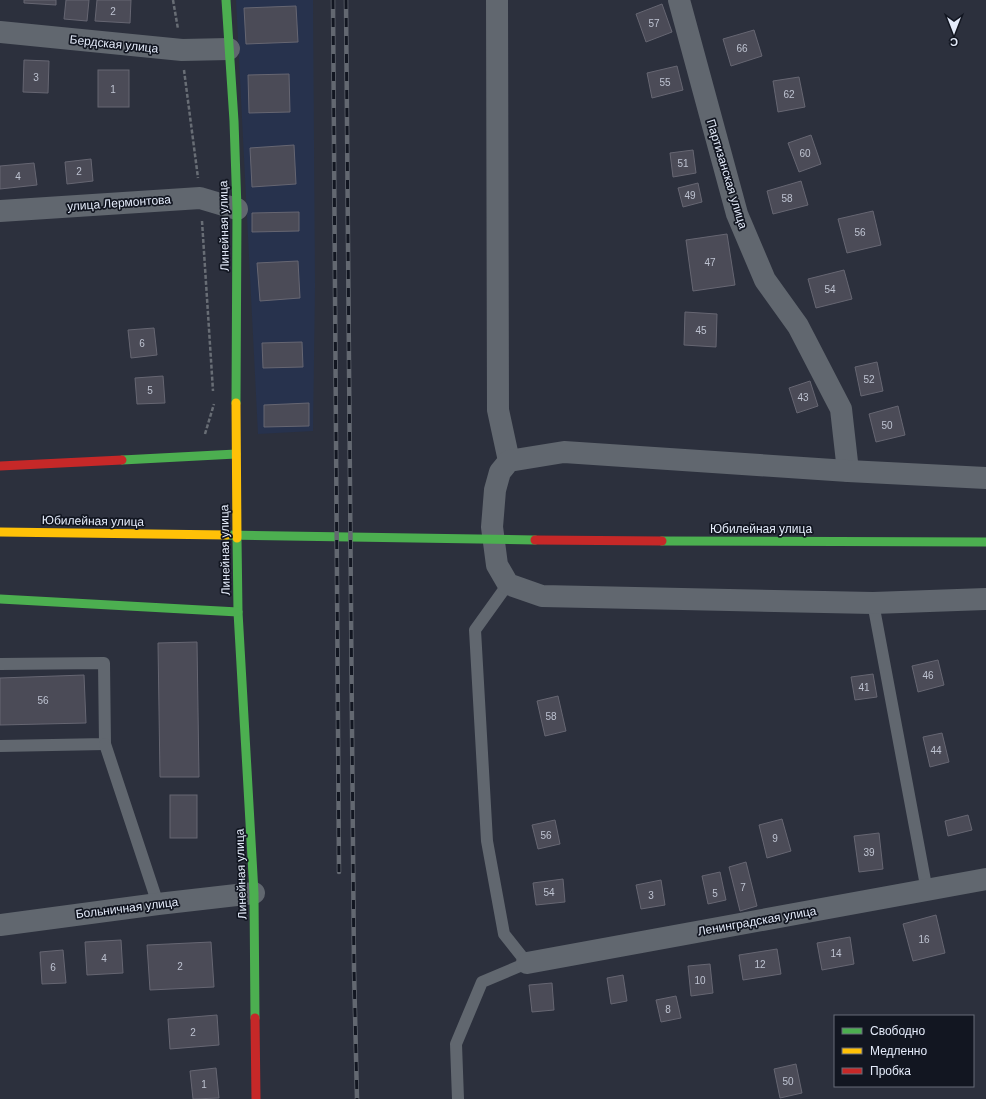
<svg xmlns="http://www.w3.org/2000/svg" width="986" height="1099" font-family="Arial,sans-serif">
  <style>
    .built { fill: #27324d }
    .building { fill: #4b4b57; stroke: #666672 }
    .lines { fill: none; stroke-linecap: round; stroke-linejoin: round }
    .path { stroke: #686d75; stroke-width: 2.5; stroke-dasharray: 4 2; stroke-linecap: butt }
    .lane { stroke: #61676f; stroke-width: 12 }
    .street { stroke: #61676f; stroke-width: 22 }
    .fast { stroke: #4caf50; stroke-width: 9 }
    .slow { stroke: #ffc107; stroke-width: 9 }
    .jam { stroke: #c62828; stroke-width: 9 }
    .rail-casing { stroke: #636871; stroke-width: 4.5 }
    .rail { stroke: #121621; stroke-width: 3; stroke-dasharray: 9; stroke-linecap: butt }
    .labels { text-anchor: middle; stroke-width: 3.5; stroke-linejoin: round; paint-order: stroke }
    .number-label { font-size: 10px; fill: #bec3d1 }
    .street-label { font-size: 12px; fill: #e4ebfa; stroke: #121621 }
  </style>
  <rect width="100%" height="100%" fill="#2c303d"/>
  <!-- built -->
  <path class="built" d="M236,0H313L315,286L313,431L258,434Z"/>
  <!-- building -->
  <g class="building">
    <path d="M24,0H56V5L24,3Z"/>
    <path d="M66,0H89L87,21L64,19Z"/>
    <path d="M97,0H131L130,23L95,21Z"/>
    <path d="M662,4L672,32L646,42L636,14Z"/>
    <path d="M296,6L298,42L246,44L244,8Z"/>
    <path d="M754,30L762,56L731,66L723,39Z"/>
    <path d="M24,60L49,61L48,93L23,92Z"/>
    <path d="M677,66L683,90L652,98L647,73Z"/>
    <rect x="98" y="70" width="31" height="37"/>
    <path d="M289,74L290,112L249,113L248,75Z"/>
    <path d="M799,77L805,107L778,112L773,81Z"/>
    <path d="M811,135L821,164L799,172L788,143Z"/>
    <path d="M294,145L296,184L252,187L250,148Z"/>
    <path d="M693,150L696,173L673,177L670,153Z"/>
    <path d="M91,159L93,181L67,184L65,162Z"/>
    <path d="M34,163L37,185L0,189V166Z"/>
    <path d="M801,181L808,205L773,214L767,191Z"/>
    <path d="M698,183L702,202L683,207L678,188Z"/>
    <path d="M873,211L881,245L847,253L838,219Z"/>
    <path d="M299,212V231L252,232V213Z"/>
    <path d="M727,234L735,285L693,291L686,240Z"/>
    <path d="M298,261L300,298L260,301L257,263Z"/>
    <path d="M844,270L852,299L816,308L808,279Z"/>
    <path d="M685,312L717,314L716,347L684,345Z"/>
    <path d="M154,328L157,355L131,358L128,330Z"/>
    <path d="M302,342L303,367L263,368L262,343Z"/>
    <path d="M877,362L883,391L861,396L855,367Z"/>
    <path d="M163,376L165,403L137,404L135,378Z"/>
    <path d="M810,381L818,406L797,413L789,388Z"/>
    <path d="M309,403V426L264,427V405Z"/>
    <path d="M898,406L905,435L876,442L869,414Z"/>
    <path d="M197,642L199,777H160L158,643Z"/>
    <path d="M938,660L944,685L918,692L912,666Z"/>
    <path d="M873,674L877,697L855,700L851,677Z"/>
    <path d="M84,675L86,723L0,725V678Z"/>
    <path d="M558,696L566,731L545,736L537,701Z"/>
    <path d="M942,733L949,762L930,767L923,737Z"/>
    <rect x="170" y="795" width="27" height="43"/>
    <path d="M968,815L972,830L948,836L945,821Z"/>
    <path d="M782,819L791,851L767,858L759,825Z"/>
    <path d="M555,820L560,844L538,849L532,825Z"/>
    <path d="M879,833L883,869L859,872L854,836Z"/>
    <path d="M746,862L757,906L740,911L729,867Z"/>
    <path d="M720,872L726,900L708,904L702,876Z"/>
    <path d="M563,879L565,902L536,905L533,883Z"/>
    <path d="M661,880L665,905L641,909L636,885Z"/>
    <path d="M936,915L945,953L913,961L903,924Z"/>
    <path d="M850,937L854,964L822,970L817,943Z"/>
    <path d="M121,940L123,973L87,975L85,942Z"/>
    <path d="M211,942L214,987L150,990L147,945Z"/>
    <path d="M777,949L781,974L743,980L739,955Z"/>
    <path d="M63,950L66,983L42,984L40,952Z"/>
    <path d="M710,964L713,993L691,996L688,966Z"/>
    <path d="M623,975L627,1001L611,1004L607,978Z"/>
    <path d="M552,983L554,1010L532,1012L529,985Z"/>
    <path d="M676,996L681,1018L661,1022L656,1000Z"/>
    <path d="M217,1015L219,1045L170,1049L168,1019Z"/>
    <path d="M796,1064L802,1093L780,1098L774,1069Z"/>
    <path d="M216,1068L219,1098L193,1099L190,1071Z"/>
  </g>
  <g class="lines">
    <!-- path -->
    <g class="path">
      <path d="M173,0L178,29"/>
      <path d="M184,70L198,178"/>
      <path d="M202,221L213,391"/>
      <path d="M205,434L214,404"/>
    </g>
    <!-- lane -->
    <g class="lane">
      <path d="M873,603L927,891"/>
      <path d="M0,664L104,663L105,744L0,746"/>
      <path d="M105,744L158,904"/>
      <path d="M458,1099L456,1044L482,982L527,963L504,934L487,841L475,630L508,584"/>
    </g>
    <!-- street -->
    <g class="street">
      <path d="M497,0L498,410L509,461"/>
      <path d="M679,0L737,214L765,280L798,326L841,409L848,471"/>
      <path d="M0,32L182,50L229,49"/>
      <path d="M0,211L200,198L237,209"/>
      <path d="M986,478L848,471L564,452L509,461L500,472L495,490L492,527L497,565L508,584L542,596L873,603L986,599"/>
      <path d="M0,925L158,904L254,893"/>
      <path d="M527,963L986,879"/>
    </g>
    <!-- fast -->
    <g class="fast">
      <path d="M226,0L234,121L237,209L236,403"/>
      <path d="M122,460L236,454"/>
      <path d="M227,535L535,540"/>
      <path d="M237,538L238,612L254,893L255,1018"/>
      <path d="M662,541L986,542"/>
      <path d="M0,599L238,612"/>
    </g>
    <!-- slow -->
    <g class="slow">
      <path d="M236,403L237,538"/>
      <path d="M0,532L227,535"/>
    </g>
    <!-- jam -->
    <g class="jam">
      <path d="M0,466L122,460"/>
      <path d="M535,540L662,541"/>
      <path d="M255,1018L256,1099"/>
    </g>
    <!-- rail casing -->
    <g class="rail-casing">
      <g id="rail">
        <path d="M333,0L339,872"/>
        <path d="M346,0L354,969L357,1099"/>
      </g>
    </g>
    <!-- rail -->
    <use href="#rail" class="rail"/>
  </g>
  <g class="labels">
    <!-- number labels -->
    <g class="number-label">
      <text x="113" y="15">2</text>
      <text x="654" y="27">57</text>
      <text x="742" y="52">66</text>
      <text x="36" y="81">3</text>
      <text x="665" y="86">55</text>
      <text x="113" y="93">1</text>
      <text x="789" y="98">62</text>
      <text x="805" y="157">60</text>
      <text x="683" y="167">51</text>
      <text x="79" y="175">2</text>
      <text x="18" y="180">4</text>
      <text x="690" y="199">49</text>
      <text x="787" y="202">58</text>
      <text x="860" y="236">56</text>
      <text x="710" y="266">47</text>
      <text x="830" y="293">54</text>
      <text x="701" y="334">45</text>
      <text x="142" y="347">6</text>
      <text x="869" y="383">52</text>
      <text x="150" y="394">5</text>
      <text x="803" y="401">43</text>
      <text x="887" y="429">50</text>
      <text x="928" y="679">46</text>
      <text x="864" y="691">41</text>
      <text x="43" y="704">56</text>
      <text x="551" y="720">58</text>
      <text x="936" y="754">44</text>
      <text x="546" y="839">56</text>
      <text x="775" y="842">9</text>
      <text x="869" y="856">39</text>
      <text x="743" y="891">7</text>
      <text x="549" y="896">54</text>
      <text x="715" y="897">5</text>
      <text x="651" y="899">3</text>
      <text x="924" y="943">16</text>
      <text x="836" y="957">14</text>
      <text x="104" y="962">4</text>
      <text x="760" y="968">12</text>
      <text x="180" y="970">2</text>
      <text x="53" y="971">6</text>
      <text x="700" y="984">10</text>
      <text x="668" y="1013">8</text>
      <text x="193" y="1036">2</text>
      <text x="788" y="1085">50</text>
      <text x="204" y="1088">1</text>
    </g>
    <!-- street labels -->
    <g class="street-label">
      <text transform="translate(114 44) rotate(6)" y="4">Бердская улица</text>
      <text transform="translate(727 174) rotate(73)" y="4">Партизанская улица</text>
      <text transform="translate(119 203) rotate(-4)" y="4">улица Лермонтова</text>
      <text transform="translate(224 226) rotate(-91)" y="4">Линейная улица</text>
      <text transform="translate(93 521) rotate(1)" y="4">Юбилейная улица</text>
      <text x="761" y="533">Юбилейная улица</text>
      <text transform="translate(225 550) rotate(-91)" y="4">Линейная улица</text>
      <text transform="translate(241 874) rotate(-92)" y="4">Линейная улица</text>
      <text transform="translate(127 908) rotate(-7)" y="4">Больничная улица</text>
      <text transform="translate(757 921) rotate(-10)" y="4">Ленинградская улица</text>
    </g>
  </g>
  <!-- legend -->
  <rect x="834" y="1015" width="140" height="72" fill="#121621" stroke="#666b78"/>
  <rect x="842" y="1028" width="20" height="6" fill="#4caf50" stroke="#666b78"/>
  <text x="870" y="1035" font-size="12" fill="#e4ebfa">Свободно</text>
  <rect x="842" y="1048" width="20" height="6" fill="#ffc107" stroke="#666b78"/>
  <text x="870" y="1055" font-size="12" fill="#e4ebfa">Медленно</text>
  <rect x="842" y="1068" width="20" height="6" fill="#c62828" stroke="#666b78"/>
  <text x="870" y="1075" font-size="12" fill="#e4ebfa">Пробка</text>
  <!-- north arrow -->
  <g transform="translate(954 32) rotate(180)" stroke="#121621" stroke-width="3" paint-order="stroke">
  <path d="M0-3L7 15L0 10L-7 15Z" fill="#e4ebfa"/>
  <text y="-6" font-size="11" font-weight="bold" text-anchor="middle" fill="#e4ebfa">С</text>
  </g>
</svg>
